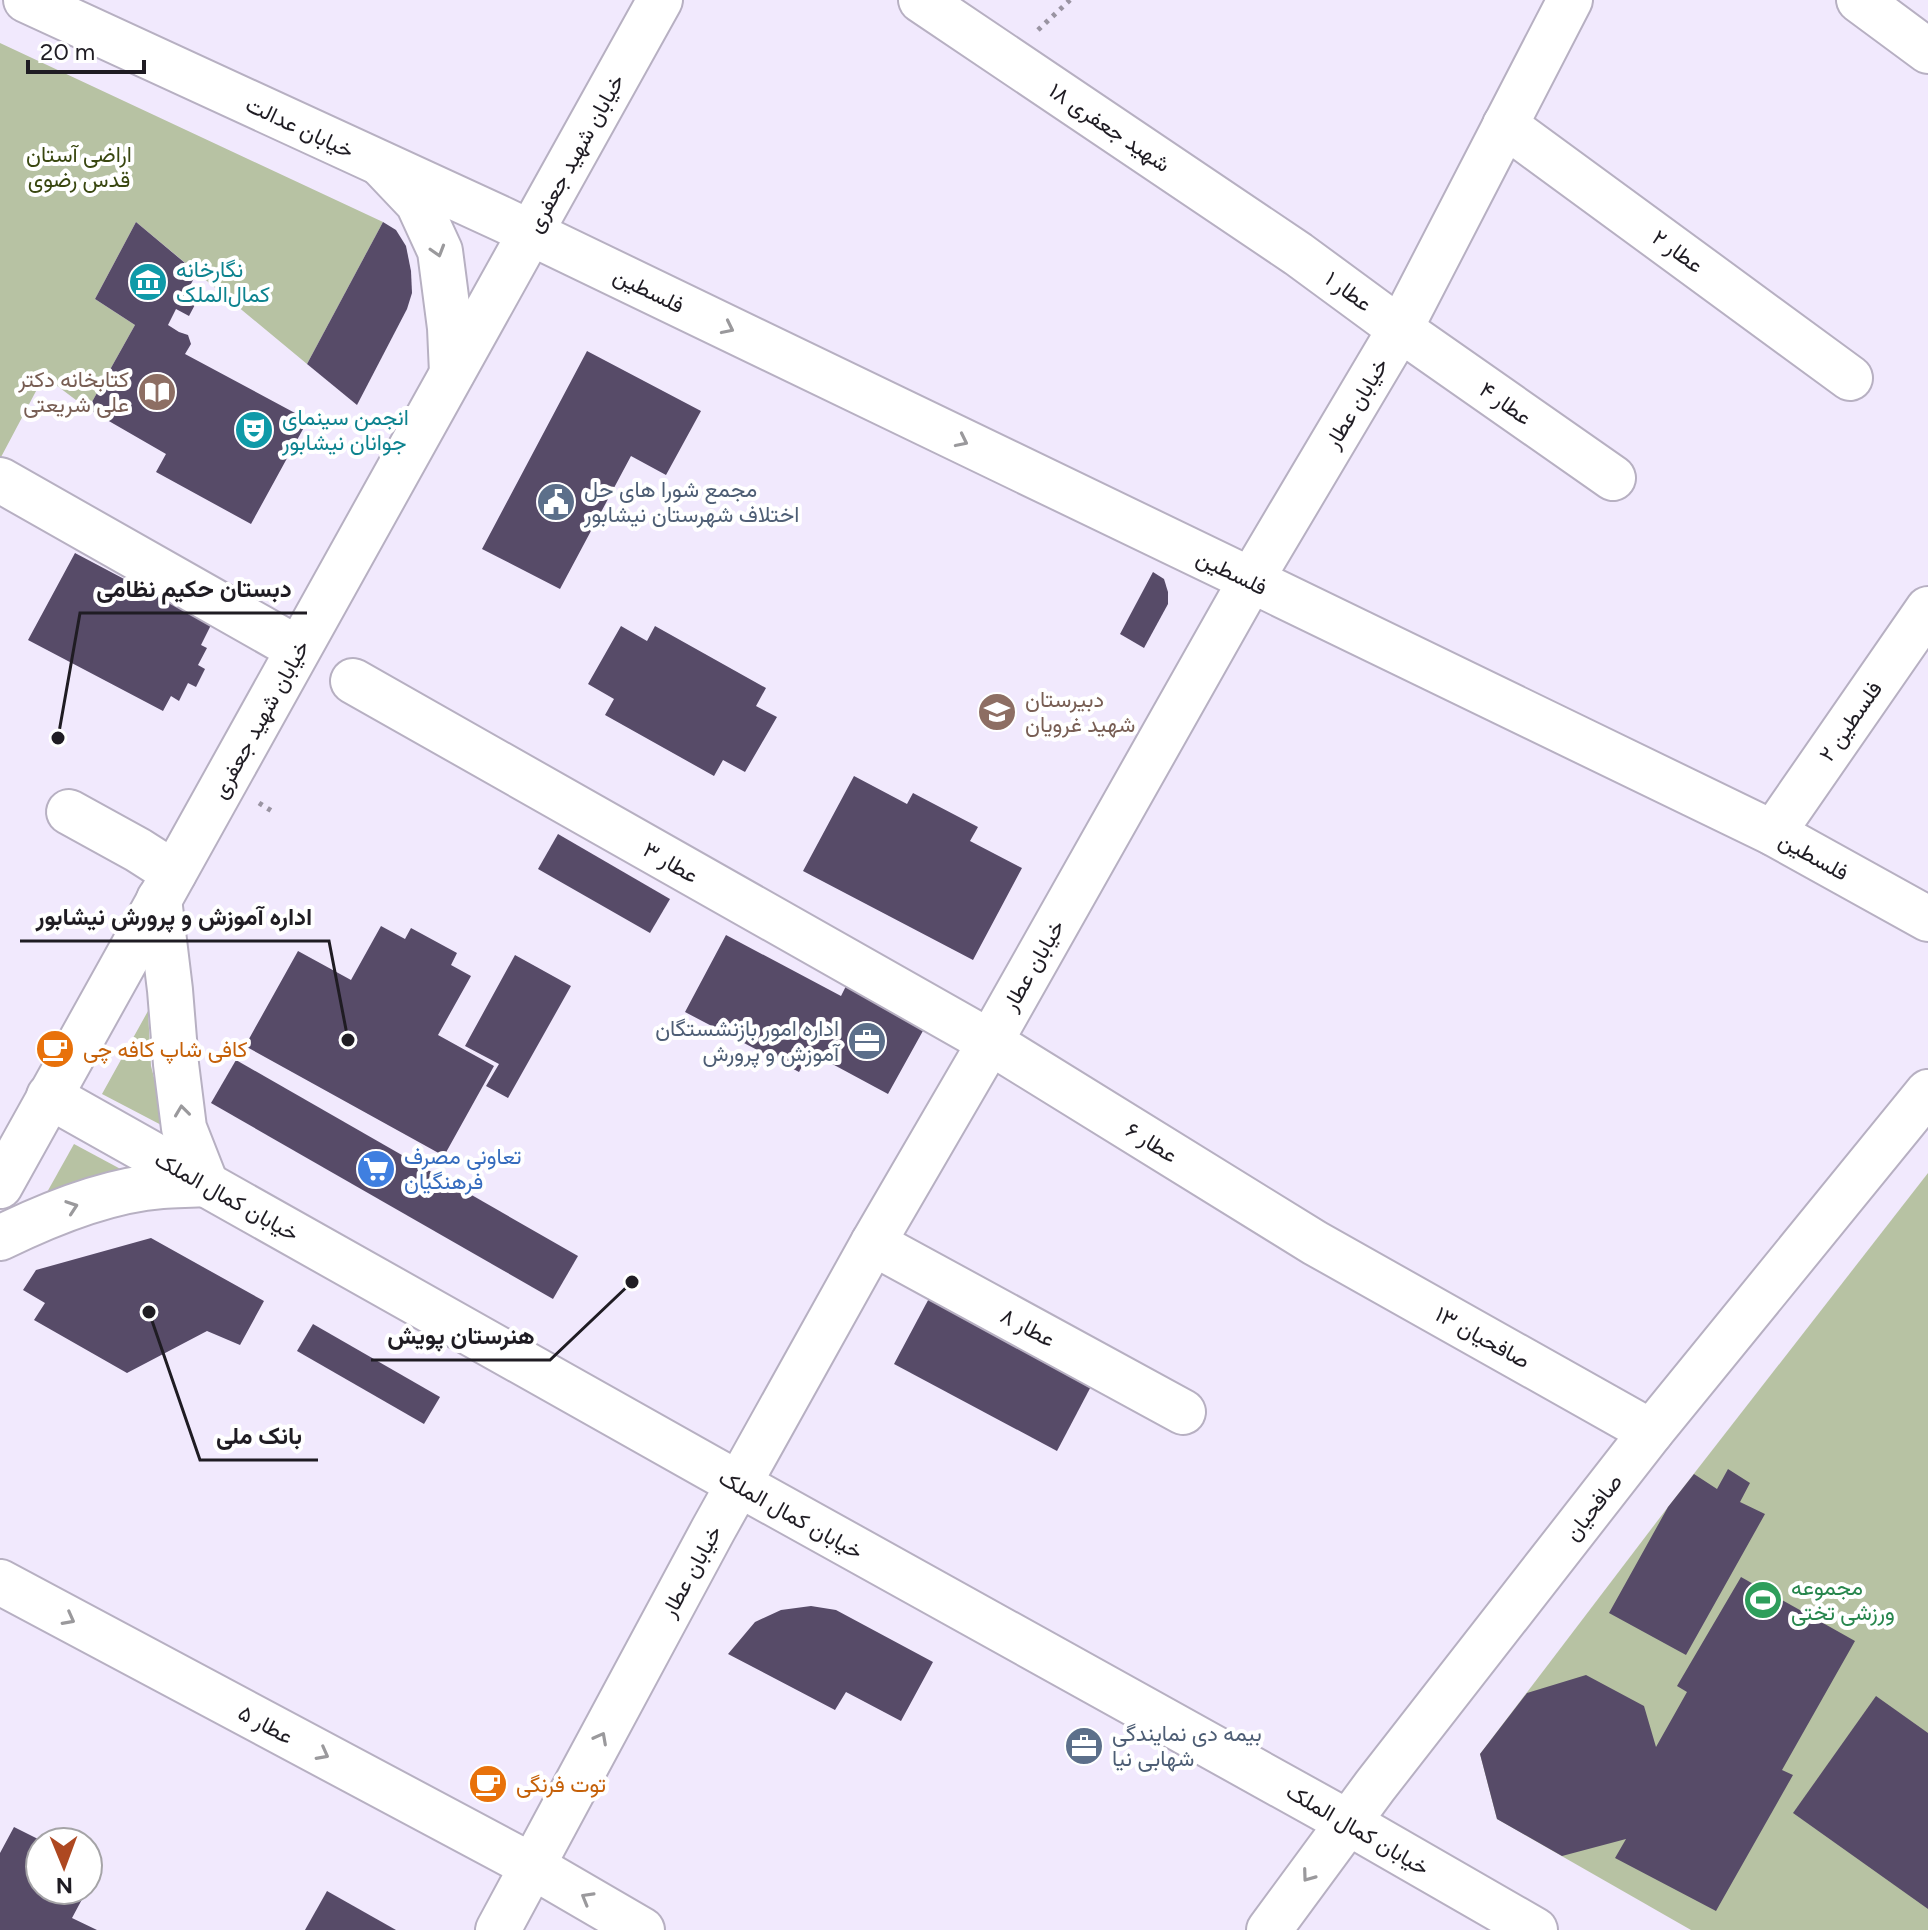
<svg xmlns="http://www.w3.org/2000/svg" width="1928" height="1930" font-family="Figtree,Vazirmatn,sans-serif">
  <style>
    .green { fill: #b7c2a3 }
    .building { fill: #574b68 }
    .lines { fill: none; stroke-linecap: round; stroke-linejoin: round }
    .minor-casing { stroke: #b7b0c2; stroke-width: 48 }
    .tertiary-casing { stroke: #b7b0c2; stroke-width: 48 }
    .secondary-casing { stroke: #b7b0c2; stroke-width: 48 }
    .primary-casing { stroke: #b7b0c2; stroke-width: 48 }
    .path { stroke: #9a94a2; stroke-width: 5; stroke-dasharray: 4 6; stroke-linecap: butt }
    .minor { stroke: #fff; stroke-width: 44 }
    .tertiary { stroke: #fff; stroke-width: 44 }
    .secondary { stroke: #fff; stroke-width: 44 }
    .primary { stroke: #fff; stroke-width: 44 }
    .oneway { stroke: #9a999c }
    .labels { text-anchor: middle; stroke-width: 8; stroke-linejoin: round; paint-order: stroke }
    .street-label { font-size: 22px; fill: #1f1c23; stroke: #fff }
    .park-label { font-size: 22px; fill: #394710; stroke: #fff }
    .culture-label { font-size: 22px; fill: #0d838f; stroke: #fff; text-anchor: start }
    .education-label { font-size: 22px; fill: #785e54; stroke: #fff; text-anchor: end }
    .service-label { font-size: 22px; fill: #4e5e75; stroke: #fff; text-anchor: start }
    .food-label { font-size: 22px; fill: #c56008; stroke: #fff; text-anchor: start }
    .shop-label { font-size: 22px; fill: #366cbe; stroke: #fff; text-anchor: start }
    .leisure-label { font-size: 22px; fill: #27864d; stroke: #fff; text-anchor: start }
    .leader { fill: none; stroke: #1f1c23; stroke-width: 3 }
    .callout-dot { fill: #1f1c23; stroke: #fff; stroke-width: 3 }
    .callout-label { font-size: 24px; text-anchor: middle; font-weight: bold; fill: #1f1c23; stroke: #fff; stroke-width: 8; stroke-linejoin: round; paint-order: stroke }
  </style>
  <rect width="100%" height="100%" fill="#f1e9fd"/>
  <!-- green -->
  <g class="green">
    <path d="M0,43L383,222L307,364L136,222L95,299L135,325L88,409L44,376L0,459Z"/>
    <path d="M148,1011L151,1066L167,1128L102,1094Z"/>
    <path d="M74,1144L141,1180L41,1203Z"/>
    <path d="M1928,1173V1930H1691L1497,1819L1480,1754L1668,1507Z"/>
  </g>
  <!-- building -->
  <g class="building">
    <path d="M136,222L197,273L187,291L198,299L189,316L176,309L168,325L179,332L188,335L191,344L185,354L308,420L251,524L156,472L166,454L88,409L135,325L95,299Z"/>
    <path d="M383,222L396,230L406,246L411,271L412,293L407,309L357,405L307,364Z"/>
    <path d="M587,351L701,411L666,475L631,456L560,589L482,549Z"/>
    <path d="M75,553L211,625L201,645L207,648L198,665L205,669L196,687L188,683L179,701L171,696L163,711L28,640Z"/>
    <path d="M1153,572L1164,579L1168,592V604L1144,648L1120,634Z"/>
    <path d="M621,626L647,641L655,626L766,688L756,706L777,717L745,772L723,760L714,776L605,715L614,699L588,684Z"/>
    <path d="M854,776L907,804L913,793L978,827L970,841L1022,868L973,960L803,871Z"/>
    <path d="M558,834L670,899L650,933L538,869Z"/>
    <path d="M381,926L405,939L411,928L457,953L451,965L471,976L438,1035L494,1066L444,1156L245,1046L298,951L351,980Z"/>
    <path d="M726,935L841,996L846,986L924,1029L888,1094L810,1052L799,1072L685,1012Z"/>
    <path d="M515,955L571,986L508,1098L486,1086L499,1064L465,1046Z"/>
    <path d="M236,1060L578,1256L553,1299L211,1103Z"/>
    <path d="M151,1238L264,1301L240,1345L207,1331L127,1373L34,1320L45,1303L23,1290L36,1270Z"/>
    <path d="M934,1289L1097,1375L1057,1451L894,1364Z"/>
    <path d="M313,1324L440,1397L424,1424L297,1351Z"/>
    <path d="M1728,1469L1750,1483L1740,1502L1765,1514L1686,1655L1609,1613L1668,1507L1694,1474L1717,1489Z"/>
    <path d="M1741,1577L1855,1641L1782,1770L1793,1775L1716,1911L1615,1858L1626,1839L1562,1856L1497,1819L1480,1754L1527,1693L1586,1675L1644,1706L1656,1747L1687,1692L1677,1686Z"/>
    <path d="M811,1606L836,1610L933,1662L901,1721L846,1692L835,1710L728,1654L755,1622L781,1610Z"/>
    <path d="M1876,1696L1928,1733V1909L1793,1813Z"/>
    <path d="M14,1827L40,1840V1890H87L72,1918L97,1930H0V1853Z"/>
    <path d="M88,1865L98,1870L88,1888Z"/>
    <path d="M327,1891L396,1930H305Z"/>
  </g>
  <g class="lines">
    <!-- minor casing -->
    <g class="minor-casing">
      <g id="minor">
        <path d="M921,0L1298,254L1400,329L1613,478"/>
        <path d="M1505,125L1850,378"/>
        <path d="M0,480L298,649"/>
        <path d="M353,681L990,1042L1315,1243L1651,1432"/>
        <path d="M69,812L138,850L174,873"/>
        <path d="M1773,833L1928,609"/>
        <path d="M873,1243L1183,1412"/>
        <path d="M0,1582L532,1866L642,1930"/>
        <path d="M1269,1930L1375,1786L1651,1432L1928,1092"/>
      </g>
    </g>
    <!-- tertiary casing -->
    <g class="tertiary-casing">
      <g id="tertiary">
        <path d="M1859,0L1928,51"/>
        <path d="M498,1930L713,1530L873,1243L990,1042L1251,580L1400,329L1570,0"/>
      </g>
    </g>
    <!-- secondary casing -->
    <g class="secondary-casing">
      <g id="secondary">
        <path d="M26,0L504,220L1251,580L1773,833L1928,919"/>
        <path d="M49,1096L710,1468L1349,1823L1535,1930"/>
        <path d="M0,1238C49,1214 107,1190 162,1186C176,1185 191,1185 206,1184L184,1128L176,1064L170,990L159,899"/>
      </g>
    </g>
    <!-- primary casing -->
    <g class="primary-casing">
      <g id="primary">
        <path d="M381,164L418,203L440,251L450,328L452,373"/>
        <path d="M0,1186L660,0"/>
      </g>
    </g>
    <!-- path -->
    <g class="path">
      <path d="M1038,30L1070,0"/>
      <path d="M259,803L275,813"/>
    </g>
    <!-- minor -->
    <use href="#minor" class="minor"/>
    <!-- tertiary -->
    <use href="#tertiary" class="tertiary"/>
    <!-- secondary -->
    <use href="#secondary" class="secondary"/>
    <!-- primary -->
    <use href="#primary" class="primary"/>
  </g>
  <!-- one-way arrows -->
  <defs><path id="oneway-chevron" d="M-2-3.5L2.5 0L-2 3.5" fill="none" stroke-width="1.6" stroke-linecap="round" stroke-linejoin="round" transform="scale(2)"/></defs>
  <g class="oneway">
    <use href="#oneway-chevron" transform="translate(438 251) rotate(73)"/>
    <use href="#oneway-chevron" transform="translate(728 328) rotate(26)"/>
    <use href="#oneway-chevron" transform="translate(962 441) rotate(26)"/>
    <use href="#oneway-chevron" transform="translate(182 1111) rotate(-97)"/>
    <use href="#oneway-chevron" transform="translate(72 1207) rotate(-19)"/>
    <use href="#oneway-chevron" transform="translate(69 1619) rotate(28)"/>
    <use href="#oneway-chevron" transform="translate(601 1738) rotate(-62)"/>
    <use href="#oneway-chevron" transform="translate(323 1754) rotate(28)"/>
    <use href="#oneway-chevron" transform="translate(1308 1876) rotate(126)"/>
    <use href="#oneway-chevron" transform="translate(587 1898) rotate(-150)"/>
  </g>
  <!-- icons -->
  <defs>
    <g id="museum-disc" transform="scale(2)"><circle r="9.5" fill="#0f9aa8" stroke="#fff"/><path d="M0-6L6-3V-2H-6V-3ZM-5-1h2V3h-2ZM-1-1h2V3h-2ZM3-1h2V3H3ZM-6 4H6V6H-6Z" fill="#fff"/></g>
    <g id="library-disc" transform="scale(2)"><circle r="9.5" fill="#8d6e63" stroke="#fff"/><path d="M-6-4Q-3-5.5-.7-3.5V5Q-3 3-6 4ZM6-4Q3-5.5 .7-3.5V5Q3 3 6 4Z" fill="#fff"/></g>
    <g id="theatre-disc" transform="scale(2)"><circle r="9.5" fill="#0f9aa8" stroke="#fff"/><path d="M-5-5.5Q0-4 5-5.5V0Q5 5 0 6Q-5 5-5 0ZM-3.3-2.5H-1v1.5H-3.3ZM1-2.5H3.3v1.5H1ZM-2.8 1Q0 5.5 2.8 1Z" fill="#fff"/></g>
    <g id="civic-disc" transform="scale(2)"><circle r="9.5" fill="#5c6f8a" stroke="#fff"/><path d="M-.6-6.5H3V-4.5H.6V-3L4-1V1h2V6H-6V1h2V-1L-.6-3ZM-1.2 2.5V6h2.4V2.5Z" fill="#fff"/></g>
    <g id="school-disc" transform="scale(2)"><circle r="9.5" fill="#8d6e63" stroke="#fff"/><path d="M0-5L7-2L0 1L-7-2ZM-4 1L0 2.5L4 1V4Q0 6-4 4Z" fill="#fff"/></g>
    <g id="office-disc" transform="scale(2)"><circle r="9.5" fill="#5c6f8a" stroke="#fff"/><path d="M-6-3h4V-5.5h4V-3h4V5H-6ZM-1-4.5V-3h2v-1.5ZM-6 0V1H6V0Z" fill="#fff"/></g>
    <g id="cafe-disc" transform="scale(2)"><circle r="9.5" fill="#e8710a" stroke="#fff"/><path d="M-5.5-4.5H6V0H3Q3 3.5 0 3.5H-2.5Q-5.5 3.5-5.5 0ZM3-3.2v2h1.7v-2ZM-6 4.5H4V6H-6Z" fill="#fff"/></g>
    <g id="supermarket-disc" transform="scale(2)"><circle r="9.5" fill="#3f7fe0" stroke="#fff"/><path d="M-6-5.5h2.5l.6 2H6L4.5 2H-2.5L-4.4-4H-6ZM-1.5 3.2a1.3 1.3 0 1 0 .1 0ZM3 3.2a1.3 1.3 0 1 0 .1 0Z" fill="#fff"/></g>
    <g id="stadium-disc" transform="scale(2)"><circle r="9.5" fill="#2e9e5b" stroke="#fff"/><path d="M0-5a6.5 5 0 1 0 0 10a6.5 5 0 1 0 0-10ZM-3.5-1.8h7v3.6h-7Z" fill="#fff"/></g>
  </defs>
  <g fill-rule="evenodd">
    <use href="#museum-disc" x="148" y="282"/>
    <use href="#library-disc" x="157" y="392"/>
    <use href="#theatre-disc" x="254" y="430"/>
    <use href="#civic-disc" x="556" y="502"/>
    <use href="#school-disc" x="997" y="712"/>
    <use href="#office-disc" x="867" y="1041"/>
    <use href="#cafe-disc" x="55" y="1049"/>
    <use href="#supermarket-disc" x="376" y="1169"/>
    <use href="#stadium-disc" x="1763" y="1600"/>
    <use href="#office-disc" x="1084" y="1746"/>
    <use href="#cafe-disc" x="488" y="1784"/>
  </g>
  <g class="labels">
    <!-- street labels -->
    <g class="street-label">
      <text transform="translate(300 127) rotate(25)" y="8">خیابان عدالت</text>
      <text transform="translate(1110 127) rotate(34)" y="8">شهید جعفری ۱۸</text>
      <text transform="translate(575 153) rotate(-61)" y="8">خیابان شهید جعفری</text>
      <text transform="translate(1678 251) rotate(36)" y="8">عطار ۲</text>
      <text transform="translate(649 290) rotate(26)" y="8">فلسطین</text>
      <text transform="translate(1349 291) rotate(36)" y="8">عطار ۱</text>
      <text transform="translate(1356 403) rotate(-59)" y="8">خیابان عطار</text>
      <text transform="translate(1506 403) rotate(35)" y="8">عطار ۴</text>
      <text transform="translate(1232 572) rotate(26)" y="8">فلسطین</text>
      <text transform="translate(260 719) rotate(-61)" y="8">خیابان شهید جعفری</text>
      <text transform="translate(1850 721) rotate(-55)" y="8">فلسطین ۲</text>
      <text transform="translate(1814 856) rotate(29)" y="8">فلسطین</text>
      <text transform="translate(671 862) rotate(30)" y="8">عطار ۳</text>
      <text transform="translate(1033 965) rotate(-60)" y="8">خیابان عطار</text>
      <text transform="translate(1152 1142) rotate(32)" y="8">عطار ۶</text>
      <text transform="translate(227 1196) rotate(29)" y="8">خیابان کمال الملک</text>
      <text transform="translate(1028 1327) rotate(28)" y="8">عطار ۸</text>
      <text transform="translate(1483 1337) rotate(29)" y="8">صافحیان ۱۳</text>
      <text transform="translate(1593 1507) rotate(-52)" y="8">صافحیان</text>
      <text transform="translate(791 1514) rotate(29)" y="8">خیابان کمال الملک</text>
      <text transform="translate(691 1571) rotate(-61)" y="8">خیابان عطار</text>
      <text transform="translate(266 1724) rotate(28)" y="8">عطار ۵</text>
      <text transform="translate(1358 1829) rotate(30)" y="8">خیابان کمال الملک</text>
    </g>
    <!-- park labels -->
    <g class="park-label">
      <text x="79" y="162">اراضی آستان<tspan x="79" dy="25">قدس رضوی</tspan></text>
    </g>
    <!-- culture labels -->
    <g class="culture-label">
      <text x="176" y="277">نگارخانه<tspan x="176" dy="25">کمال‌الملک</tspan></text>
      <text x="282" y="425">انجمن سینمای<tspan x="282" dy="25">جوانان نیشابور</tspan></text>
    </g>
    <!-- education labels -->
    <g class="education-label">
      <text x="129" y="387">کتابخانه دکتر<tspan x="129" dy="25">علی شریعتی</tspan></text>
      <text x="1025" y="707" text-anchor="start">دبیرستان<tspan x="1025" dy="25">شهید غرویان</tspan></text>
    </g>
    <!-- service labels -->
    <g class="service-label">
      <text x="584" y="497">مجمع شورا های حل<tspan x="584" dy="25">اختلاف شهرستان نیشابور</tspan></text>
      <text x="839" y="1036" text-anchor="end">اداره امور بازنشستگان<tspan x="839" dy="25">آموزش و پرورش</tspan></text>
      <text x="1112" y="1741">بیمه دی نمایندگی<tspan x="1112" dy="25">شهابی نیا</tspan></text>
    </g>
    <!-- food labels -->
    <g class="food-label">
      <text x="83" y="1057">کافی شاپ کافه چی</text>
      <text x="516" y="1792">توت فرنگی</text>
    </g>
    <!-- shop labels -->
    <g class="shop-label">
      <text x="404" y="1164">تعاونی مصرف<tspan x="404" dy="25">فرهنگیان</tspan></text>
    </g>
    <!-- leisure labels -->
    <g class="leisure-label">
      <text x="1791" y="1595">مجموعه<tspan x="1791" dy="25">ورزشی تختی</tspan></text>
    </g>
  </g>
  <!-- callouts -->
  <path class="leader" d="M58 738L80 613H307M348 1040L329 941H20M632 1282L550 1360H371M149 1312L200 1460H318"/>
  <g class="callout-dot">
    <circle cx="58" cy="738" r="8"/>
    <circle cx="348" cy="1040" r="8"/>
    <circle cx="632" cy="1282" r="8"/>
    <circle cx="149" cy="1312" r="8"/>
  </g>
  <g class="callout-label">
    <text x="194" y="597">دبستان حکیم نظامی</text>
    <text x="174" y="925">اداره آموزش و پرورش نیشابور</text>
    <text x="461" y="1344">هنرستان پویش</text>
    <text x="259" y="1444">بانک ملی</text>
  </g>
  <!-- north arrow -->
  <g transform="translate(64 1866) rotate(179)"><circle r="38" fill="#ffffff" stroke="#a5a4a7" stroke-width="2"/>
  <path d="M0-6L14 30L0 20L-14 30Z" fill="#ae4821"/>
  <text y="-12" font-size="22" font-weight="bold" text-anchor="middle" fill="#1f1c23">N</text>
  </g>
  <!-- scale -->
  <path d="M28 60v12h116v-12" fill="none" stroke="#1f1c23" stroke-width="4"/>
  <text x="40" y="60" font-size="24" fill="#1f1c23" stroke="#ffffff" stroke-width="6" paint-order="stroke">20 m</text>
</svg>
